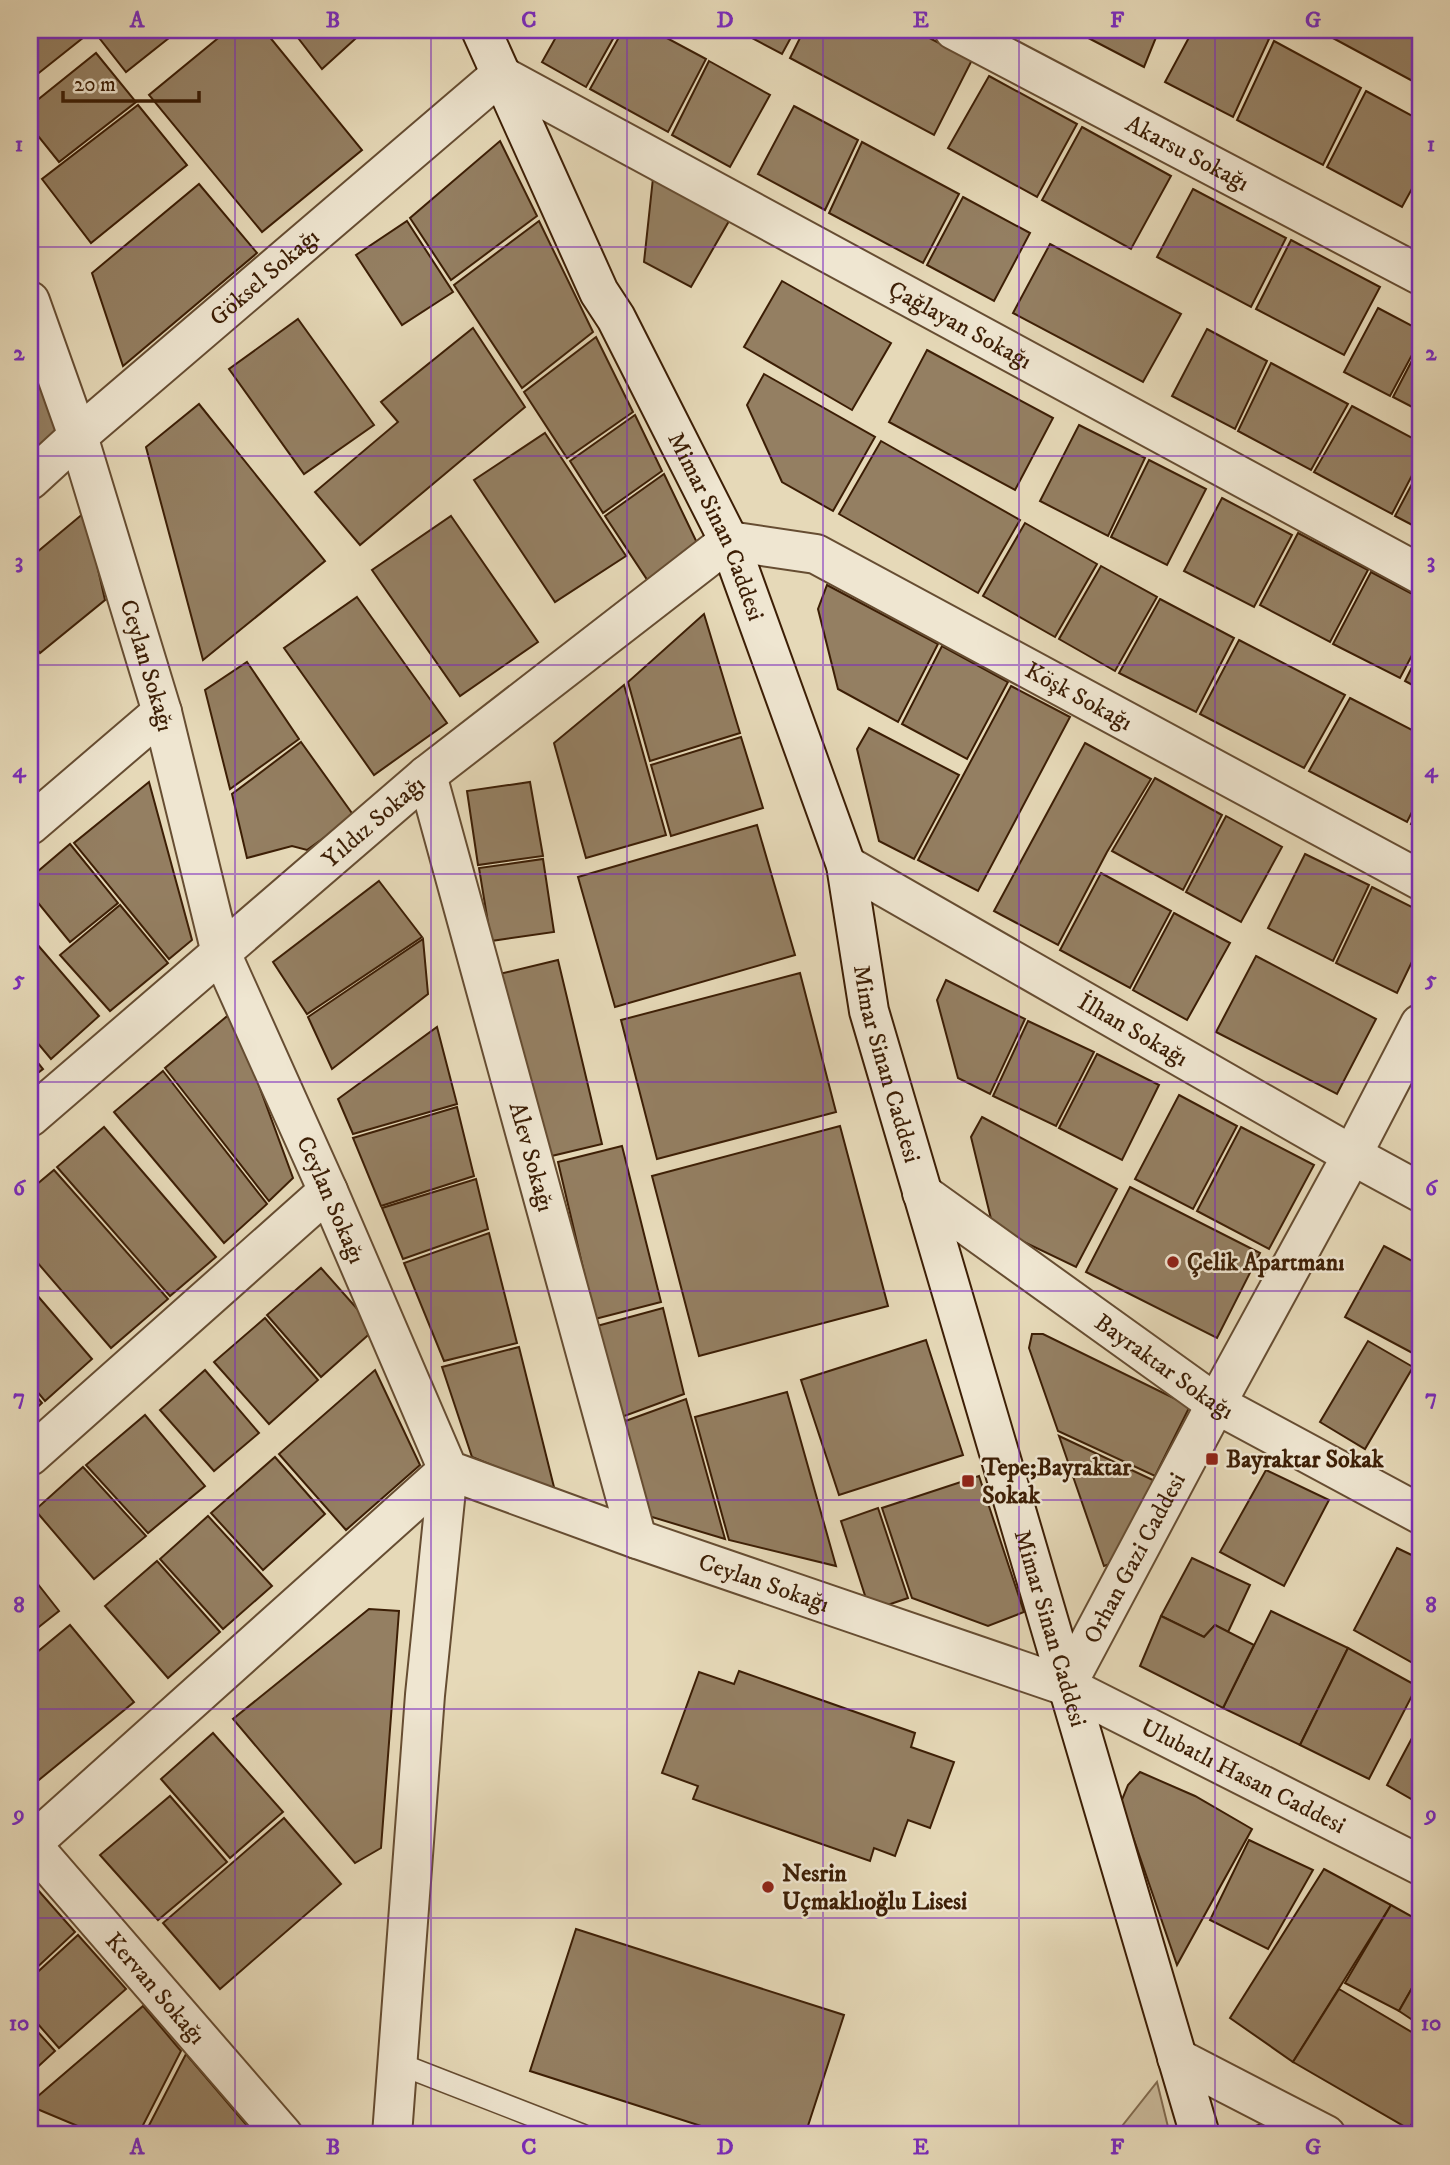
<svg xmlns="http://www.w3.org/2000/svg" width="1450" height="2165" font-family="'IM FELL DW Pica',serif">
  <style>
    .green { fill: #c9b99a; stroke: #826c50; stroke-width: 2 }
    .building { fill: #947f62; stroke: #3c1e05; stroke-width: 2 }
    .lines { fill: none; stroke-linecap: round; stroke-linejoin: round }
    .lane-casing { stroke: #664d32; stroke-width: 24 }
    .street-casing { stroke: #664d32; stroke-width: 42 }
    .secondary-casing { stroke: #3c1e05; stroke-width: 42 }
    .lane { stroke: #efe6d1; stroke-width: 21 }
    .street { stroke: #efe6d1; stroke-width: 38 }
    .secondary { stroke: #efe6d1; stroke-width: 38 }
    .grid { fill: none; stroke: #7b2cbf; stroke-width: 2; stroke-opacity: 0.55 }
    .poi-dot { fill: #8f2418; stroke: #efe6d1; stroke-width: 2.5 }
    .labels { text-anchor: middle; stroke-width: 5; stroke-linejoin: round; paint-order: stroke }
    .street-label { font-size: 24px; fill: #3c1e05; stroke: #efe6d1 }
    .poi-label { font-size: 24px; font-weight: bold; fill: #3c1e05; stroke: #efe6d1; text-anchor: start }
    .neatline { fill: none; stroke: #7b2cbf; stroke-width: 2.5 }
    .grid-label { font-size: 23px; text-anchor: middle; font-weight: bold; fill: #7b2cbf }
  </style>
  <rect width="100%" height="100%" fill="#e6d9b8"/>
  <filter id="stains"><feTurbulence type="fractalNoise" baseFrequency=".00286" numOctaves="4"/><feColorMatrix values="0 0 0 0 .2 0 0 0 0 .09 0 0 0 0 .02 0 0 0 .5 -.17"/></filter>
  <radialGradient id="worn" r=".72"><stop offset=".6" stop-color="#630" stop-opacity="0"/><stop offset="1" stop-color="#630" stop-opacity=".3"/></radialGradient>
  <!-- green -->
  <path class="green" d="M1157,2082L1170,2135H1115Z"/>
  <!-- building -->
  <g class="building">
    <path d="M30,30H79L84,37L30,80Z"/>
    <path d="M93,30H179L126,72Z"/>
    <path d="M228,30H264L362,150L262,232L149,95Z"/>
    <path d="M292,30H365L322,69Z"/>
    <path d="M560,30H618L586,87L542,62Z"/>
    <path d="M623,30H652L706,59L668,132L590,89Z"/>
    <path d="M737,30H795L782,54Z"/>
    <path d="M804,30H914L972,60L934,135L790,58Z"/>
    <path d="M1073,30H1159L1144,67Z"/>
    <path d="M1193,30H1251L1269,39L1233,117L1165,82Z"/>
    <path d="M1318,30H1420V85Z"/>
    <path d="M1274,41L1361,88L1323,165L1237,120Z"/>
    <path d="M96,53L136,102L59,162L30,126V106Z"/>
    <path d="M709,61L770,95L730,167L672,135Z"/>
    <path d="M989,76L1077,124L1037,197L948,148Z"/>
    <path d="M1366,91L1420,120V174L1402,207L1327,167Z"/>
    <path d="M138,105L187,165L91,243L42,179Z"/>
    <path d="M794,106L858,140L825,210L758,174Z"/>
    <path d="M1082,127L1171,176L1131,249L1042,200Z"/>
    <path d="M500,141L537,216L451,280L410,218Z"/>
    <path d="M862,142L959,194L923,263L829,213Z"/>
    <path d="M653,178L729,221L691,287L644,262Z"/>
    <path d="M199,184L257,253L123,366L92,273Z"/>
    <path d="M1193,189L1286,238L1251,307L1157,257Z"/>
    <path d="M963,197L1030,233L994,301L927,265Z"/>
    <path d="M407,221L453,292L402,325L356,255Z"/>
    <path d="M539,221L593,332L522,388L454,285Z"/>
    <path d="M1291,240L1380,287L1344,355L1256,309Z"/>
    <path d="M1050,244L1181,314L1143,382L1013,313Z"/>
    <path d="M782,281L891,343L852,410L744,347Z"/>
    <path d="M1378,308L1420,330V340L1390,396L1344,372Z"/>
    <path d="M298,319L374,425L304,474L229,369Z"/>
    <path d="M473,328L525,407L360,545L315,492L398,422L381,402Z"/>
    <path d="M1207,329L1267,361L1235,429L1172,396Z"/>
    <path d="M30,336L63,431L30,458Z"/>
    <path d="M596,337L633,412L567,458L524,392Z"/>
    <path d="M1420,345V411L1393,397Z"/>
    <path d="M927,350L1053,418L1015,490L889,422Z"/>
    <path d="M1271,363L1348,404L1311,470L1238,431Z"/>
    <path d="M764,374L875,437L833,511L782,482L747,405Z"/>
    <path d="M199,404L325,561L203,660L146,447Z"/>
    <path d="M1352,406L1420,442V460L1392,514L1314,472Z"/>
    <path d="M635,415L662,471L603,513L570,461Z"/>
    <path d="M1079,425L1145,458L1108,536L1040,501Z"/>
    <path d="M545,433L626,556L555,602L474,480Z"/>
    <path d="M881,441L1020,520L978,593L839,514Z"/>
    <path d="M1149,460L1206,489L1167,565L1111,537Z"/>
    <path d="M1420,469V529L1395,516Z"/>
    <path d="M664,474L699,547L648,581L605,516Z"/>
    <path d="M1222,498L1292,535L1254,607L1184,571Z"/>
    <path d="M85,512L105,600L40,653L30,641V558Z"/>
    <path d="M451,516L538,642L460,696L372,570Z"/>
    <path d="M1025,523L1097,564L1055,637L983,596Z"/>
    <path d="M1298,533L1368,570L1330,642L1260,605Z"/>
    <path d="M1101,566L1157,597L1115,671L1059,639Z"/>
    <path d="M1371,572L1420,598V640L1400,678L1333,644Z"/>
    <path d="M827,585L938,644L898,722L838,689L818,609Z"/>
    <path d="M357,597L447,723L374,775L284,648Z"/>
    <path d="M1160,599L1234,638L1196,712L1119,673Z"/>
    <path d="M704,614L740,733L650,761L628,682Z"/>
    <path d="M1239,640L1345,695L1304,768L1200,714Z"/>
    <path d="M942,646L1008,682L967,759L902,724Z"/>
    <path d="M1420,651V689L1405,681Z"/>
    <path d="M247,662L299,739L230,789L205,690Z"/>
    <path d="M624,685L666,835L586,858L554,743Z"/>
    <path d="M1011,686L1070,717L978,891L918,860Z"/>
    <path d="M1350,698L1420,734V796L1407,822L1309,771Z"/>
    <path d="M869,728L959,775L914,859L879,841L857,749Z"/>
    <path d="M741,737L763,808L671,836L651,765Z"/>
    <path d="M301,742L354,816L307,850L292,846L247,858L232,794Z"/>
    <path d="M1085,743L1151,779L1107,852L1058,945L994,911Z"/>
    <path d="M1155,778L1222,815L1183,890L1112,851Z"/>
    <path d="M149,782L192,940L169,959L74,843Z"/>
    <path d="M530,782L543,856L478,865L467,791Z"/>
    <path d="M1420,806V829L1411,824Z"/>
    <path d="M1226,816L1282,847L1241,922L1186,892Z"/>
    <path d="M757,825L795,955L615,1007L578,877Z"/>
    <path d="M70,844L118,903L70,942L30,893V878Z"/>
    <path d="M1305,854L1369,885L1333,961L1268,928Z"/>
    <path d="M543,859L554,932L491,941L479,868Z"/>
    <path d="M1101,873L1171,911L1130,988L1060,950Z"/>
    <path d="M379,881L422,937L307,1014L273,962Z"/>
    <path d="M1372,887L1420,911V945L1397,993L1336,963Z"/>
    <path d="M120,905L168,963L110,1011L60,955Z"/>
    <path d="M1174,913L1230,943L1187,1020L1133,990Z"/>
    <path d="M30,936L99,1016L51,1059L30,1034Z"/>
    <path d="M423,939L428,994L332,1069L308,1017Z"/>
    <path d="M1256,956L1376,1019L1337,1094L1216,1032Z"/>
    <path d="M558,960L602,1144L539,1159L495,975Z"/>
    <path d="M800,973L836,1112L657,1159L621,1020Z"/>
    <path d="M946,980L1025,1019L990,1094L958,1078L937,1000Z"/>
    <path d="M232,1012L293,1178L269,1201L165,1068Z"/>
    <path d="M1028,1021L1094,1052L1056,1126L993,1096Z"/>
    <path d="M437,1027L457,1104L353,1134L338,1099Z"/>
    <path d="M30,1053L43,1069L30,1079Z"/>
    <path d="M1097,1054L1159,1085L1122,1160L1059,1128Z"/>
    <path d="M163,1071L267,1204L224,1243L114,1112Z"/>
    <path d="M1179,1095L1237,1126L1193,1209L1135,1179Z"/>
    <path d="M457,1107L474,1176L381,1206L353,1138Z"/>
    <path d="M982,1117L1117,1189L1076,1267L993,1227L971,1137Z"/>
    <path d="M840,1126L888,1306L699,1356L652,1176Z"/>
    <path d="M104,1127L216,1257L170,1296L57,1167Z"/>
    <path d="M1241,1127L1314,1165L1269,1249L1197,1211Z"/>
    <path d="M622,1146L661,1302L595,1319L558,1162Z"/>
    <path d="M54,1170L168,1299L111,1348L30,1254V1190Z"/>
    <path d="M476,1179L488,1229L403,1259L382,1208Z"/>
    <path d="M1130,1187L1260,1253L1217,1338L1086,1272Z"/>
    <path d="M489,1233L517,1343L444,1361L404,1263Z"/>
    <path d="M1384,1246L1420,1265V1357L1345,1317Z"/>
    <path d="M321,1268L375,1329L321,1377L267,1315Z"/>
    <path d="M30,1287L92,1359L45,1401L30,1383Z"/>
    <path d="M663,1308L684,1394L619,1418L597,1326Z"/>
    <path d="M265,1318L318,1380L269,1424L214,1362Z"/>
    <path d="M1032,1334H1043L1190,1406L1155,1476L1058,1431L1029,1348Z"/>
    <path d="M926,1340L963,1455L839,1495L801,1380Z"/>
    <path d="M1368,1341L1413,1367L1365,1449L1320,1422Z"/>
    <path d="M519,1347L555,1491L472,1457L442,1367Z"/>
    <path d="M205,1370L259,1433L214,1471L160,1410Z"/>
    <path d="M375,1370L420,1465L346,1530L279,1454Z"/>
    <path d="M30,1389L42,1403L30,1414Z"/>
    <path d="M787,1392L836,1566L729,1540L695,1417Z"/>
    <path d="M686,1399L725,1539L642,1514L620,1423Z"/>
    <path d="M145,1415L205,1486L148,1533L86,1465Z"/>
    <path d="M1059,1436L1155,1481L1119,1561L1104,1566Z"/>
    <path d="M275,1457L325,1514L263,1570L211,1513Z"/>
    <path d="M83,1467L146,1536L94,1579L35,1510Z"/>
    <path d="M1266,1470L1329,1500L1284,1586L1220,1552Z"/>
    <path d="M979,1476L1024,1612L988,1626L912,1598L882,1508Z"/>
    <path d="M878,1508L908,1598L870,1611L841,1521Z"/>
    <path d="M208,1516L272,1586L223,1629L160,1559Z"/>
    <path d="M1397,1548L1420,1559V1667L1354,1630Z"/>
    <path d="M1192,1558L1250,1585L1228,1632L1215,1625L1204,1637L1161,1616Z"/>
    <path d="M157,1561L220,1632L168,1678L105,1606Z"/>
    <path d="M30,1574L59,1611L30,1634Z"/>
    <path d="M369,1609L399,1611L381,1848L355,1863L233,1719Z"/>
    <path d="M1271,1611L1348,1648L1300,1745L1223,1708Z"/>
    <path d="M1161,1616L1204,1637L1215,1625L1254,1645L1223,1708L1140,1666Z"/>
    <path d="M70,1625L134,1702L34,1784L30,1779V1658Z"/>
    <path d="M1348,1648L1417,1686L1369,1779L1300,1745Z"/>
    <path d="M739,1671L915,1733L911,1747L954,1762L930,1828L908,1820L895,1856L874,1848L870,1861L693,1799L698,1786L662,1773L699,1672L734,1684Z"/>
    <path d="M1420,1723V1804L1387,1785Z"/>
    <path d="M213,1733L283,1812L230,1858L161,1779Z"/>
    <path d="M1140,1772L1195,1796L1252,1829L1177,1965L1121,1802L1128,1785Z"/>
    <path d="M170,1796L227,1862L158,1920L100,1855Z"/>
    <path d="M284,1818L341,1884L220,1989L163,1923Z"/>
    <path d="M1249,1840L1313,1870L1268,1949L1210,1920Z"/>
    <path d="M1324,1869L1391,1905L1293,2062L1230,2018Z"/>
    <path d="M30,1881L75,1932L30,1974Z"/>
    <path d="M1391,1905L1420,1921V1974L1399,2011L1345,1983Z"/>
    <path d="M576,1929L844,2015L805,2135H729L530,2071Z"/>
    <path d="M78,1935L126,1989L59,2048L30,2015V1979Z"/>
    <path d="M1420,1974V2025L1399,2011Z"/>
    <path d="M1339,1989L1420,2037V2109L1409,2129L1293,2062Z"/>
    <path d="M143,2006L181,2051L138,2135H99L30,2106V2103Z"/>
    <path d="M30,2023L55,2051L30,2074Z"/>
    <path d="M186,2054L255,2135H144Z"/>
    <path d="M1267,2122L1289,2135H1242L1241,2131Z"/>
  </g>
  <g class="lines">
    <!-- lane casing -->
    <g class="lane-casing">
      <path id="lane" d="M397,2063L582,2135"/>
    </g>
    <!-- street casing -->
    <g class="street-casing">
      <g id="street">
        <path id="s1" d="M954,30L1420,275"/>
        <path id="s2" d="M30,301L78,436L162,712L221,953L328,1191L448,1470L637,1539L1066,1686L1420,1865"/>
        <path id="s3" d="M30,480L78,436L500,75L1420,574"/>
        <path id="s4" d="M427,775L637,1539"/>
        <path d="M30,825L162,712"/>
        <path id="s5" d="M846,865L1352,1155L1420,1192"/>
        <path id="s6" d="M30,1117L427,775L729,541L816,554L1420,880"/>
        <path id="s7" d="M922,1193L1216,1404L1420,1514"/>
        <path d="M30,1456L328,1191"/>
        <path id="s8" d="M1066,1686L1216,1404L1352,1155L1420,1024"/>
        <path id="s9" d="M30,1843L283,2135"/>
        <path d="M30,1845L448,1470"/>
        <path d="M1177,2058L1326,2135"/>
        <path d="M392,2135L425,1695L448,1470"/>
      </g>
    </g>
    <!-- secondary casing -->
    <g class="secondary-casing">
      <g id="secondary">
        <path id="s10" d="M481,30L599,292L616,318L729,541L846,865L869,1011L1200,2135"/>
      </g>
    </g>
    <!-- lane -->
    <use href="#lane" class="lane"/>
    <!-- street -->
    <use href="#street" class="street"/>
    <!-- secondary -->
    <use href="#secondary" class="secondary"/>
  </g>
  <!-- grid -->
  <path class="grid" d="M235,30V2135M431,30V2135M627,30V2135M823,30V2135M1019,30V2135M1215,30V2135M30,247H1420M30,456H1420M30,665H1420M30,874H1420M30,1082H1420M30,1291H1420M30,1500H1420M30,1709H1420M30,1918H1420"/>
  <!-- markers -->
  <g class="poi-dot">
    <circle cx="1173" cy="1262" r="7"/>
    <rect x="1205" y="1452" width="14" height="14" rx="3.5"/>
    <rect x="961" y="1474" width="14" height="14" rx="3.5"/>
    <circle cx="768" cy="1887" r="7"/>
  </g>
  <g class="labels">
    <!-- street labels -->
    <g class="street-label">
      <text dy="8" stroke="none"><textPath href="#s1" startOffset="264">Akarsu Sokağı</textPath></text>
      <text dy="8" stroke="none"><textPath href="#s3" startOffset="310">Göksel Sokağı</textPath></text>
      <text dy="8" stroke="none"><textPath href="#s3" startOffset="1144">Çağlayan Sokağı</textPath></text>
      <text dy="8" stroke="none"><textPath href="#s10" startOffset="550">Mimar Sinan Caddesi</textPath></text>
      <text dy="8" stroke="none"><textPath href="#s2" startOffset="383">Ceylan Sokağı</textPath></text>
      <text dy="8" stroke="none"><textPath href="#s6" startOffset="1293">Köşk Sokağı</textPath></text>
      <text dy="8" stroke="none"><textPath href="#s6" startOffset="453">Yıldız Sokağı</textPath></text>
      <text dy="8" stroke="none"><textPath href="#s5" startOffset="331">İlhan Sokağı</textPath></text>
      <text dy="8" stroke="none"><textPath href="#s10" startOffset="1116">Mimar Sinan Caddesi</textPath></text>
      <text dy="8" stroke="none"><textPath href="#s4" startOffset="396">Alev Sokağı</textPath></text>
      <text dy="8" stroke="none"><textPath href="#s2" startOffset="950">Ceylan Sokağı</textPath></text>
      <text dy="8" stroke="none"><textPath href="#s7" startOffset="298">Bayraktar Sokağı</textPath></text>
      <text dy="8" stroke="none"><textPath href="#s8" startOffset="145">Orhan Gazi Caddesi</textPath></text>
      <text dy="8" stroke="none"><textPath href="#s2" startOffset="1580">Ceylan Sokağı</textPath></text>
      <text dy="8" stroke="none"><textPath href="#s10" startOffset="1704">Mimar Sinan Caddesi</textPath></text>
      <text dy="8" stroke="none"><textPath href="#s2" startOffset="2098">Ulubatlı Hasan Caddesi</textPath></text>
      <text dy="8" stroke="none"><textPath href="#s9" startOffset="192">Kervan Sokağı</textPath></text>
    </g>
    <!-- poi labels -->
    <g class="poi-label">
      <text x="1187" y="1270">Çelik Apartmanı</text>
      <text x="1226" y="1467">Bayraktar Sokak</text>
      <text x="982" y="1475">Tepe;Bayraktar<tspan x="982" dy="28">Sokak</tspan></text>
      <text x="782" y="1881">Nesrin<tspan x="782" dy="28">Uçmaklıoğlu Lisesi</tspan></text>
    </g>
  </g>
  <!-- margin -->
  <rect width="1450" height="2165" fill="none" stroke="#e6d9b8" stroke-width="77"/>
  <!-- scale -->
  <path d="M63 91v10h136v-10" fill="none" stroke="#3c1e05" stroke-width="3.5"/>
  <text x="74" y="91" font-size="21" fill="#3c1e05" stroke="#efe6d1" stroke-width="5" paint-order="stroke">20 m</text>
  <rect x="38" y="38" width="1374" height="2088" class="neatline"/>
  <g class="grid-label">
    <text x="137" y="27">A</text>
    <text x="333" y="27">B</text>
    <text x="529" y="27">C</text>
    <text x="725" y="27">D</text>
    <text x="921" y="27">E</text>
    <text x="1117" y="27">F</text>
    <text x="1313" y="27">G</text>
    <text x="19" y="151">1</text>
    <text x="1431" y="151">1</text>
    <text x="19" y="360">2</text>
    <text x="1431" y="360">2</text>
    <text x="19" y="568">3</text>
    <text x="1431" y="568">3</text>
    <text x="19" y="777">4</text>
    <text x="1431" y="777">4</text>
    <text x="19" y="986">5</text>
    <text x="1431" y="986">5</text>
    <text x="19" y="1195">6</text>
    <text x="1431" y="1195">6</text>
    <text x="19" y="1404">7</text>
    <text x="1431" y="1404">7</text>
    <text x="19" y="1612">8</text>
    <text x="1431" y="1612">8</text>
    <text x="19" y="1821">9</text>
    <text x="1431" y="1821">9</text>
    <text x="19" y="2030">10</text>
    <text x="1431" y="2030">10</text>
    <text x="137" y="2154">A</text>
    <text x="333" y="2154">B</text>
    <text x="529" y="2154">C</text>
    <text x="725" y="2154">D</text>
    <text x="921" y="2154">E</text>
    <text x="1117" y="2154">F</text>
    <text x="1313" y="2154">G</text>
  </g>
  <rect width="100%" height="100%" filter="url(#stains)"/>
  <rect width="100%" height="100%" fill="url(#worn)"/>
</svg>
